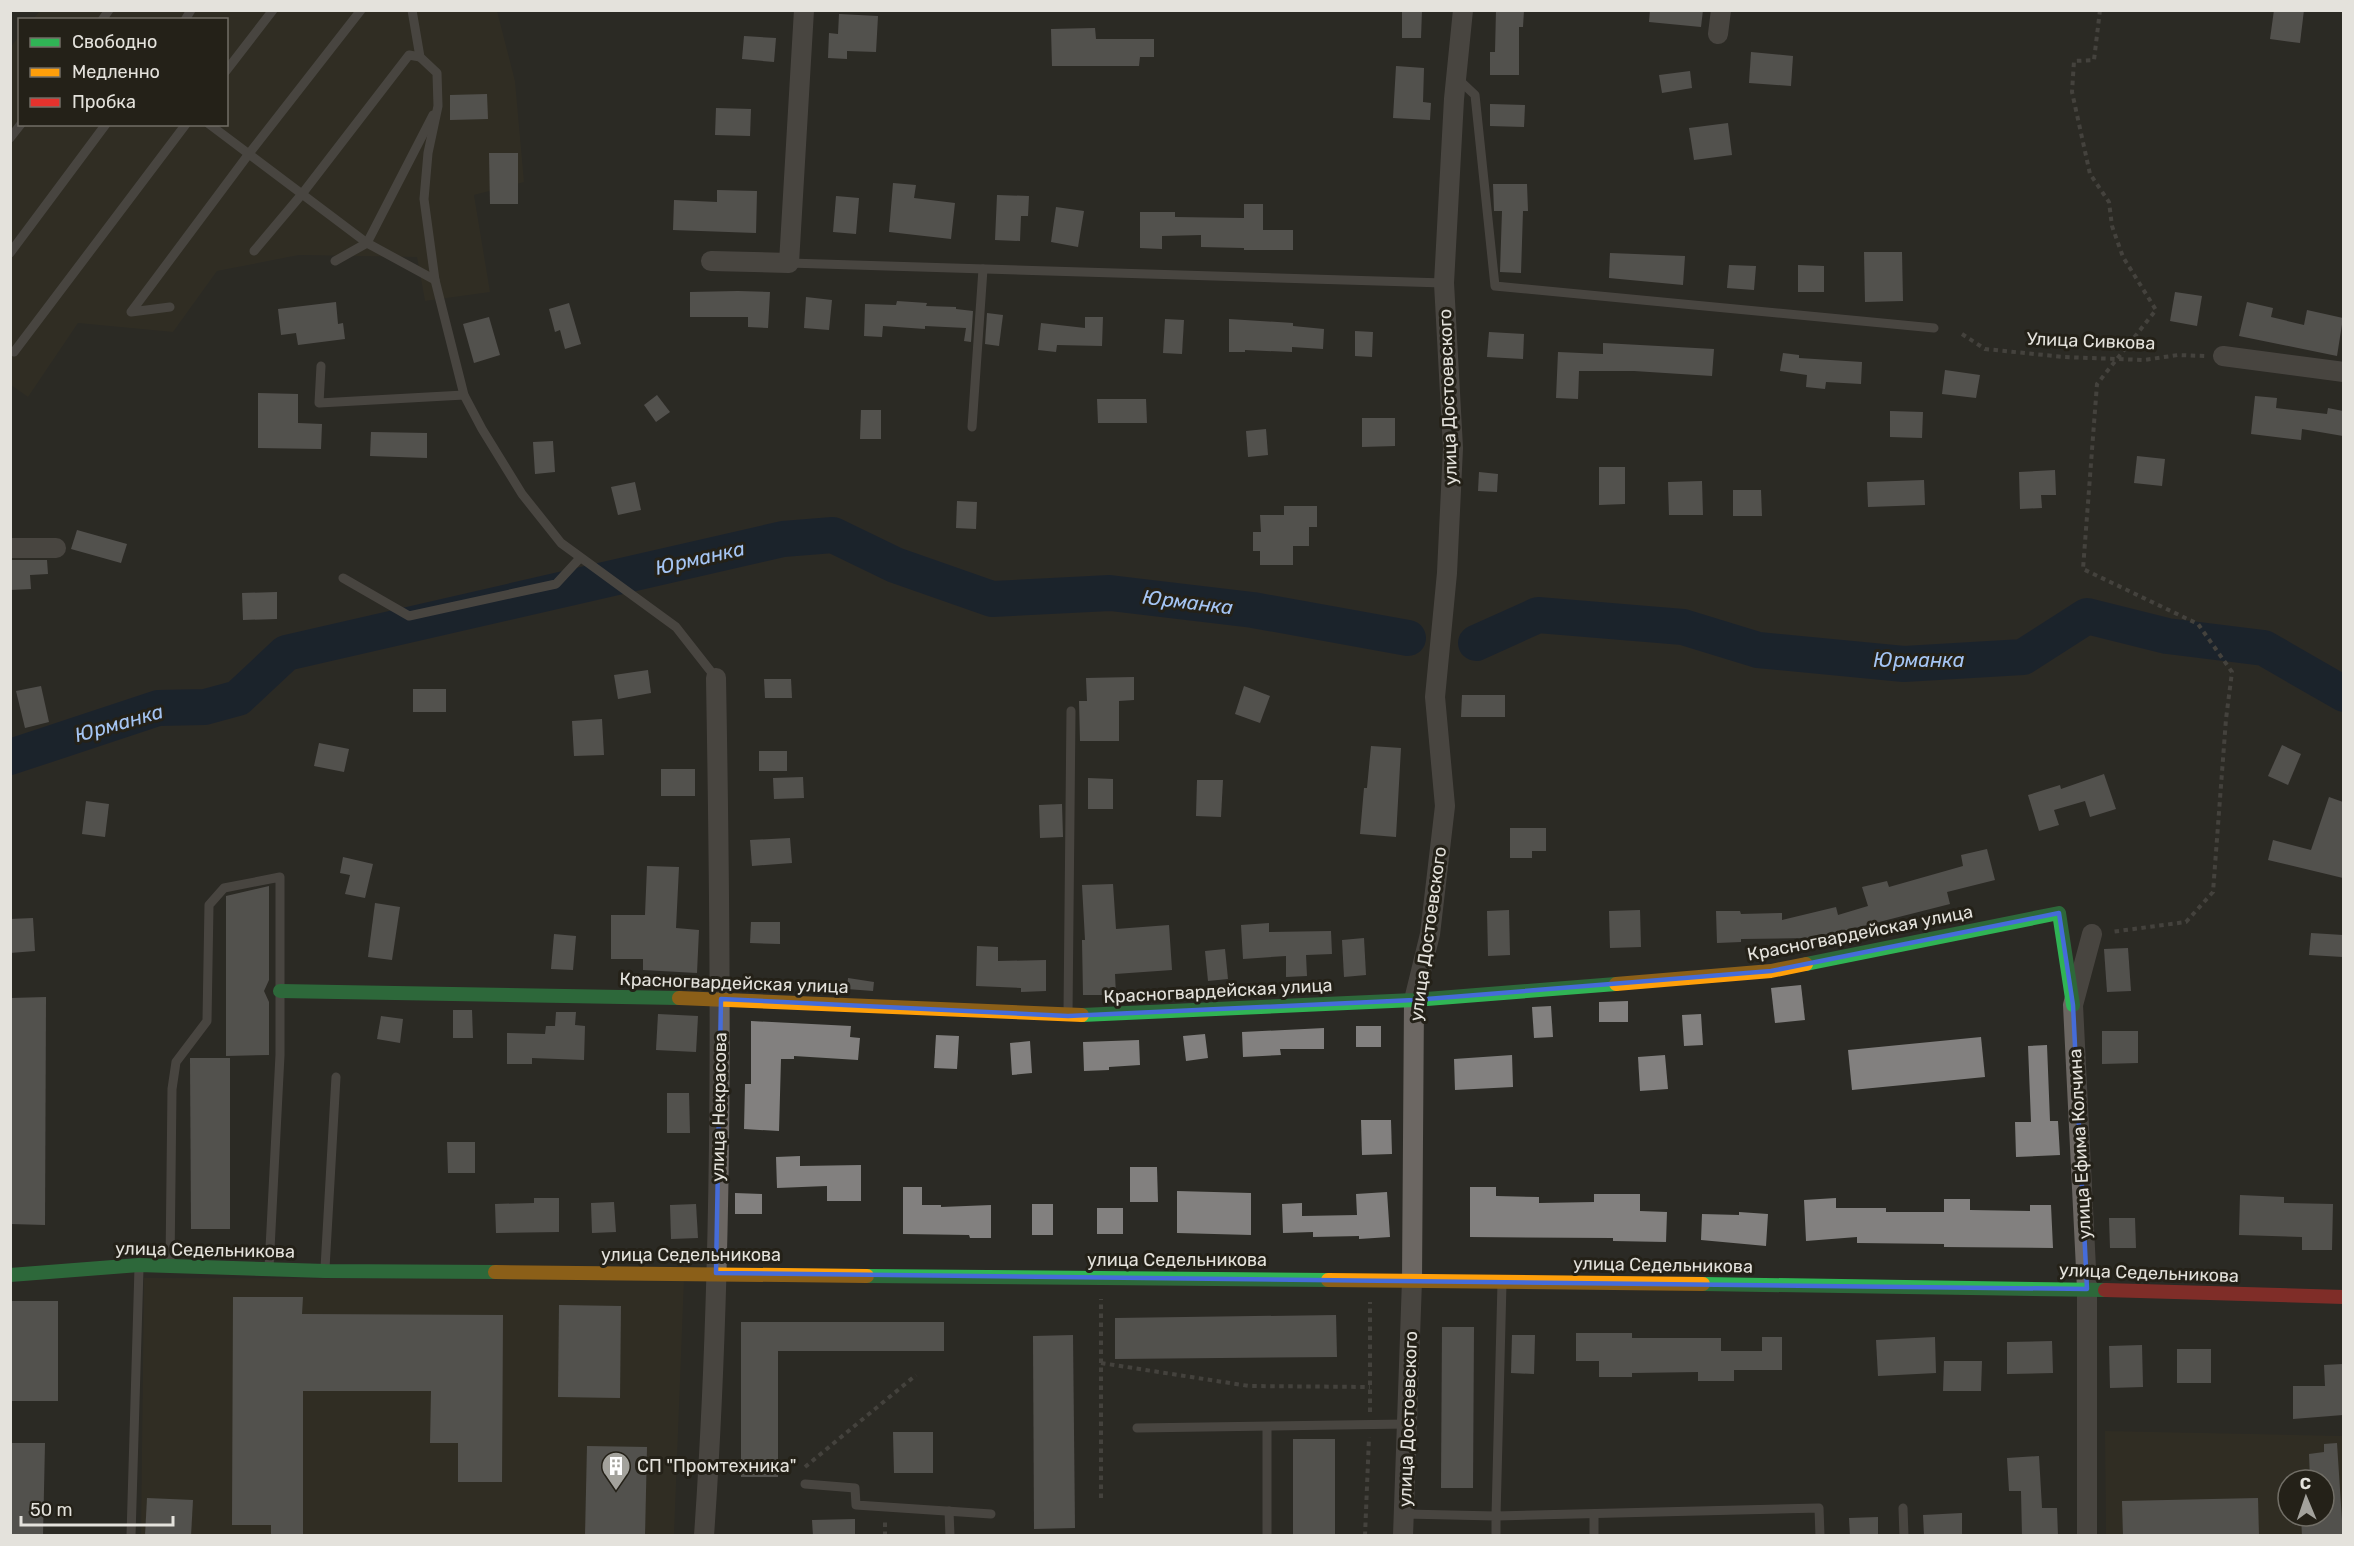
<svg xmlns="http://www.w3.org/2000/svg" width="2354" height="1546" font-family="Rubik,sans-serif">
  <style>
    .built { fill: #353223; fill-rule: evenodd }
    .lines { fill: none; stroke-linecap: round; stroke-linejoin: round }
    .river { stroke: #081b34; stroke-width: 36 }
    .building { fill: #82807f }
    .path { stroke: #62605b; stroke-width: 4; stroke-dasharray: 4.5 4.5; stroke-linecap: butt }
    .lane { stroke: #6c6763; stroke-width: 9 }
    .street { stroke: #6c6763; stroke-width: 20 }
    .fast { stroke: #30b455; stroke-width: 14 }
    .slow { stroke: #ff9f0a; stroke-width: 14 }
    .jam { stroke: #e5322d; stroke-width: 14 }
    .marked { fill: none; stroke: #456cd9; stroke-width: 4.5; stroke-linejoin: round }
    .labels { text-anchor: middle; stroke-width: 6; stroke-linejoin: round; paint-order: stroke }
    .street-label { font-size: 18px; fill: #e4e2dc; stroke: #242118 }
    .poi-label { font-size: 18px; fill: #e4e2dc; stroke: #242118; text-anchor: start }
    .water-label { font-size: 20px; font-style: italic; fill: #a5c5f4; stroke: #242118 }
  </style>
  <rect width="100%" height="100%" fill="#2b2a25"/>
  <!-- built -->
  <g class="built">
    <path d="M40,11H497L515,81L524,182L474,195L490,292L425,301L417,257L299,255L217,271L173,332L78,323L28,397L11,385L10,48L19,36L20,124H226V20L33,19Z"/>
    <path d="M144,1278L684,1279L674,1535L141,1536Z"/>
    <path d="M2105,1431L2343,1436V1535H2106ZM2288,1480H2324V1516H2288Z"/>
  </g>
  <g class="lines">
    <!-- river -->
    <g class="river">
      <path d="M1476,643L1538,615L1683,627L1758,650L1904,664L2023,657L2087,616L2167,636L2264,648L2344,694"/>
      <path d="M10,757L158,708L205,707L238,698L286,653L783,539L833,535L895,565L992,599L1110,593L1253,610L1408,638"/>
    </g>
  </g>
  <!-- building -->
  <g class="building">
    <path d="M1402,10H1422L1421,38H1402Z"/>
    <path d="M1496,10H1524L1523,27H1519V75H1490V52H1495Z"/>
    <path d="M1650,10H1703L1701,27L1649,22Z"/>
    <path d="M2274,10H2304L2300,43L2270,39Z"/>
    <path d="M839,14L878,16L876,52L847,51V59L828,58L829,33L838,34Z"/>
    <path d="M1095,28L1096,39H1154V57H1140L1139,66H1052L1051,29Z"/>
    <path d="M744,36L776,38L774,62L742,59Z"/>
    <path d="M1751,52L1793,56L1791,86L1749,83Z"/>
    <path d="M1396,66L1424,68L1423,102L1431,103L1430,120L1393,118Z"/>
    <path d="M1690,71L1692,88L1662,93L1659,75Z"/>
    <path d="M487,94L488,119L450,120V95Z"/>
    <path d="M1490,104L1525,105L1524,127L1490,126Z"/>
    <path d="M716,108L751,109L750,136L715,135Z"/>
    <path d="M1728,123L1732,155L1694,160L1689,128Z"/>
    <path d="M489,153H518V204H490Z"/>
    <path d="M893,183L916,185L914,198L955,203L951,239L889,232Z"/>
    <path d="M1493,184H1527L1528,211H1523L1521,273L1500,272L1502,211H1494Z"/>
    <path d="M717,190L757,191L756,233L673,230L674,200L717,202Z"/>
    <path d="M997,195L1029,196L1028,216H1021L1020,241L995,240Z"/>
    <path d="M836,196L859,198L856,234L833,232Z"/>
    <path d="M1244,204H1263V230H1293V250H1244V248L1201,247V235L1162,236V249L1140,248V212H1175V217L1244,218Z"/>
    <path d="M1056,207L1084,211L1078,247L1051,242Z"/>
    <path d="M1864,252H1902L1903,301L1865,302Z"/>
    <path d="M1610,253L1685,256L1683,285L1609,278Z"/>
    <path d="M1729,265L1756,266L1754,290L1727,288Z"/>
    <path d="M1798,265L1824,266V292H1798Z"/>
    <path d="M738,291L770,292L768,328L748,327V317H690V292Z"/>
    <path d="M2175,292L2202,296L2197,326L2170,321Z"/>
    <path d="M806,297L832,300L829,330L804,328Z"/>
    <path d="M897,301L927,303L926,306L956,307V309L973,311L971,342L964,341L966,328L925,326V329L883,326L882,337L864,336L865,304L896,305Z"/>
    <path d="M336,302L338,324L343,323L345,339L298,345L296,333L281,335L278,309Z"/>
    <path d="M2247,302L2273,308L2271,317L2304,325L2307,310L2343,318L2337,356L2239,336Z"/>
    <path d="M569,303L581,344L565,349L560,330L555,332L549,309Z"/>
    <path d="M987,313L1003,315L999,346L985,344Z"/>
    <path d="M489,317L500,355L474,363L463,324Z"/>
    <path d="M1085,317H1103L1102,346L1057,345L1056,352L1038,350L1041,323L1085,328Z"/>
    <path d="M1165,319L1184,320L1182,354L1163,353Z"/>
    <path d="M1229,319L1293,323V326L1324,329L1323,349L1292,347V352L1245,350V352H1229Z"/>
    <path d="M1355,331L1373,332L1372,357L1355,356Z"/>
    <path d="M1489,332L1524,334L1523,359L1487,357Z"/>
    <path d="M1603,343L1714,349L1712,376L1634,371H1579L1578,399L1556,398L1558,352L1603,354Z"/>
    <path d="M1783,353L1799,355V358L1862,362L1861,384L1826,382L1825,389L1806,387L1807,375L1780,371Z"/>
    <path d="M1945,370L1980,375L1976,398L1942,394Z"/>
    <path d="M258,393L298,394V423L322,424L321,449L258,448Z"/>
    <path d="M657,395L670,412L656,422L644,405Z"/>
    <path d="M2255,396L2277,398L2276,408L2327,414L2328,408L2343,411V436L2302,429L2301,440L2251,434Z"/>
    <path d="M1097,399H1146L1147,423H1098Z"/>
    <path d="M861,410H881V439H860Z"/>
    <path d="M1890,411L1923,412L1922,438L1890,437Z"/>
    <path d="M1362,418H1395V446L1362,447Z"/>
    <path d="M1266,429L1268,455L1248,457L1246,431Z"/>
    <path d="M371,432L427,433V458L370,456Z"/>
    <path d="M553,441L555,472L535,474L533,442Z"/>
    <path d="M2137,456L2165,459L2162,486L2134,483Z"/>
    <path d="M1599,467H1625V504L1599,505Z"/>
    <path d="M2055,470L2056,495H2041L2042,508L2020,509L2019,472Z"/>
    <path d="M1479,472L1498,474L1497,492L1478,491Z"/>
    <path d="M1924,480L1925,505L1868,507L1867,482Z"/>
    <path d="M1702,481L1703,515H1669L1668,482Z"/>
    <path d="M635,482L641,510L618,515L611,487Z"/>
    <path d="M1733,490H1761L1762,516H1733Z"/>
    <path d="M957,501L977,502L976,529L956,528Z"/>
    <path d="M1284,506H1317V527H1309V546H1293V565H1260V551H1253V532H1261L1260,515H1284Z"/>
    <path d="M77,530L127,544L121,563L71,549Z"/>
    <path d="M10,560H47L48,574L30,575L31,589L10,590Z"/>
    <path d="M277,592V619L243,620L242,593Z"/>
    <path d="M648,670L651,693L618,699L614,675Z"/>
    <path d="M1134,677V700L1119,701V741H1080L1079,701H1087L1086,678Z"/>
    <path d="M764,679H791L792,698H765Z"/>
    <path d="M41,686L49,722L25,728L16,691Z"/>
    <path d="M1244,686L1270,696L1260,723L1235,714Z"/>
    <rect x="413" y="689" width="33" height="23"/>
    <path d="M1462,695H1505V717H1461Z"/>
    <path d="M602,719L604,755L574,756L572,721Z"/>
    <path d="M319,743L349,749L344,772L314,766Z"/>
    <path d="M2282,745L2301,754L2288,785L2268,776Z"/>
    <path d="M1371,746L1401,748L1396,837L1360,834L1364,788H1367Z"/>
    <rect x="759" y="751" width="28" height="20"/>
    <rect x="661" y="769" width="34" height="27"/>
    <path d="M2104,774L2116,809L2090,817L2085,801L2054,810L2059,825L2039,831L2028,795L2060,785L2061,789Z"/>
    <path d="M803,777L804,798L774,799L773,778Z"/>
    <path d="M1088,778L1113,779V809H1088Z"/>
    <path d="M1197,780H1223L1221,817L1196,816Z"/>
    <path d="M2329,797L2343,802V878L2268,860L2273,840L2311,850Z"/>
    <path d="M86,801L109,804L105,837L82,834Z"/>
    <path d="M1062,804L1063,837L1040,838L1039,805Z"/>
    <path d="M1510,828H1546V851H1532V858H1510Z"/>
    <path d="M790,838L792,863L752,866L750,840Z"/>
    <path d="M1987,849L1995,880L1947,892L1950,904L1808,940V938L1741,939V942L1717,943L1716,911H1740L1741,914L1782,913V920L1836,907L1838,915L1868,906L1862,887L1887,881L1889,887L1963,866L1961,855Z"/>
    <path d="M343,857L373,864L365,898L345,894L350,875L340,873Z"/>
    <path d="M647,866L679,867L676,928L699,930L697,973L643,970V959H611V915H645Z"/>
    <path d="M1113,884L1116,929L1169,925L1172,970L1115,974L1116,995H1083L1082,940H1085L1082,885Z"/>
    <path d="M269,886V980L264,991L269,1002V1055L226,1056V896Z"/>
    <path d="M375,903L400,907L392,960L368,957Z"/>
    <path d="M1509,910L1510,955L1488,956L1487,911Z"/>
    <path d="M1640,910L1641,947L1610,948L1609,911Z"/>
    <path d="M33,918L35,951L10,953V919Z"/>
    <path d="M751,922H780V944L750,943Z"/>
    <path d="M1269,923V932L1331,931L1332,954L1306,955L1307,976L1286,977V956L1243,959L1241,925Z"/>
    <path d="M2311,933L2343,935V957L2309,955Z"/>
    <path d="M554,934L576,936L573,970L551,969Z"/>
    <path d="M1364,938L1366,975L1344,977L1342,940Z"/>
    <path d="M977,946L998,947V961L1046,960V991L1021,992V988L976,986Z"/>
    <path d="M2128,948L2131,991L2107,992L2104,949Z"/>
    <path d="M1225,949L1228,979L1208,981L1205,951Z"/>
    <path d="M848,978L874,982L873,991L847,989Z"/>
    <path d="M1801,985L1805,1020L1775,1023L1771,988Z"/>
    <path d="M46,997L45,1225L11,1224V998Z"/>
    <path d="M1628,1001V1022H1599V1002Z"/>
    <path d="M1551,1006L1553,1037L1534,1038L1532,1007Z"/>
    <path d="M453,1010H472L473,1038H453Z"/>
    <path d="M556,1012H576L575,1025L585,1026L584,1060L532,1058V1064H507V1033L545,1034L546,1026H555Z"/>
    <path d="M658,1014L698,1016L696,1052L656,1050Z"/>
    <path d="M1701,1014L1703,1045L1684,1046L1682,1015Z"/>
    <path d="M381,1016L403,1019L400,1043L377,1039Z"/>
    <path d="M751,1021L851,1026L850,1037L860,1038L858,1060L794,1056V1059H781L779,1131L744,1129L745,1084H751Z"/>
    <rect x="1356" y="1026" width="25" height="21"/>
    <path d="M1324,1028V1049H1280L1281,1055L1243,1057L1242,1032Z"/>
    <path d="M2102,1031H2138V1063L2102,1064Z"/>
    <path d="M1205,1034L1208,1058L1186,1061L1183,1036Z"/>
    <path d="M936,1035L959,1036L957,1069L934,1068Z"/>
    <path d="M1981,1037L1985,1077L1852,1090L1848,1050Z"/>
    <path d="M1139,1040L1140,1065L1109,1067V1070L1084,1071L1083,1042Z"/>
    <path d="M1030,1041L1032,1073L1012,1075L1010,1043Z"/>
    <path d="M2047,1045L2050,1121H2058L2060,1155L2016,1157L2015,1122H2031L2028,1046Z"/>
    <path d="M1512,1055L1513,1087L1455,1090L1454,1059Z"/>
    <path d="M1665,1055L1668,1089L1640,1091L1638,1057Z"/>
    <path d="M190,1058H230V1229H191Z"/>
    <path d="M667,1093H689L690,1133H667Z"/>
    <path d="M1361,1120H1391L1392,1154L1362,1155Z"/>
    <path d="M447,1142H475V1173H448Z"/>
    <path d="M800,1156V1166L861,1165V1201H827V1186L777,1188L776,1157Z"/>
    <path d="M1130,1167H1157L1158,1202H1130Z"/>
    <path d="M903,1187H922V1205H941V1207L991,1205V1238H970L969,1235L903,1234Z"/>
    <path d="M1470,1187H1496V1196L1539,1197V1203L1594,1202V1194H1640V1211L1667,1212L1666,1242L1613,1241V1238L1470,1237Z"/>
    <path d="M1177,1191L1251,1193V1235L1177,1233Z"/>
    <path d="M1387,1192L1390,1237L1359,1239V1236L1313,1237V1232L1283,1233L1282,1204L1302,1203V1216L1357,1215L1356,1194Z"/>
    <path d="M735,1193L762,1194V1214H735Z"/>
    <path d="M2240,1195L2284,1197V1203L2333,1204L2332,1250H2302V1237L2239,1235Z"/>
    <path d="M534,1198H559V1232L496,1233L495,1204L534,1203Z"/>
    <path d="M1836,1198V1208H1886V1212H1944V1199H1970V1210L2030,1211V1205H2051L2053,1248L1944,1247V1244L1857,1243V1237L1806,1241L1804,1200Z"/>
    <path d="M614,1202L616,1232L592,1233L591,1203Z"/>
    <path d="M696,1204L698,1238L671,1239L670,1205Z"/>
    <rect x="1032" y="1204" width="21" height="31"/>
    <rect x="1097" y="1208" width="26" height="26"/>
    <path d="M1739,1212L1768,1214L1766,1246L1701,1240L1702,1214L1739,1215Z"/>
    <path d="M2109,1218H2135L2136,1248H2110Z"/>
    <path d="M233,1297H303L302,1314L503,1315L502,1482H458V1443H430L431,1391H303V1536H271V1525H232Z"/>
    <rect x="11" y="1301" width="47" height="100"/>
    <path d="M559,1305L621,1306L620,1398L558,1397Z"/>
    <path d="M1336,1315L1337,1357L1115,1359V1318Z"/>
    <path d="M741,1322H944V1351H778V1477H741Z"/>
    <path d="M1442,1327H1474L1473,1488H1441Z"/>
    <path d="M1576,1333H1632V1338H1721V1351H1762V1337H1782V1370H1734V1381H1698V1372L1632,1373V1377H1599V1361H1576Z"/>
    <path d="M1073,1335L1075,1528L1034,1529L1033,1336Z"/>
    <path d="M1512,1335H1535L1534,1374L1511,1373Z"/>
    <path d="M1935,1337L1936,1373L1878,1376L1876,1340Z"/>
    <path d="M2052,1341L2053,1373L2007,1374V1342Z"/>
    <path d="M2142,1345L2143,1387L2110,1388L2109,1346Z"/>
    <rect x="2177" y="1349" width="34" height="34"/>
    <path d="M1944,1361H1982L1981,1391H1943Z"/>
    <path d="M2343,1364V1415L2293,1419V1386H2325L2324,1365Z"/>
    <path d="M893,1432H933V1473H894Z"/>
    <rect x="1293" y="1439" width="42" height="97"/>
    <path d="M10,1443H45L43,1536H10Z"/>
    <path d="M2337,1443L2343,1536H2302L2301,1516H2324V1480H2310L2309,1454L2324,1452V1444Z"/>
    <path d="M587,1446L647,1447L645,1536H585Z"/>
    <path d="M2039,1456L2042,1508H2057L2058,1536H2022L2021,1491H2009L2007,1458Z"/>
    <path d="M147,1498L193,1500L191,1536H145Z"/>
    <path d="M2258,1498L2259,1536H2123L2122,1501Z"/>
    <path d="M1962,1513V1536H1924L1923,1515Z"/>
    <path d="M1878,1517V1536H1850L1849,1518Z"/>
    <path d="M855,1519V1536H813L812,1520Z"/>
  </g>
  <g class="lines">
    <!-- path -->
    <g class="path">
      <path d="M2100,10L2094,60L2074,61L2072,92L2090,174L2109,202L2112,226L2123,257L2156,310L2097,384L2083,569L2198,624L2232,672L2226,719L2213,892L2186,922L2111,932"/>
      <path d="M1962,334L1985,349L2064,357L2144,360L2178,355L2205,356"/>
      <path d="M1101,1363L1249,1386L1370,1387"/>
      <path d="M1370,1412V1302"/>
      <path d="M805,1467L916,1375"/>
      <path d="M1101,1498V1299"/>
      <path d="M885,1536V1520"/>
      <path d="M1365,1536L1369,1437"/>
    </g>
    <!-- lane -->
    <g class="lane">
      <path d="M412,10L420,57L437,73L438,106L428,153L424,199L435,280L464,395L482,429L522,494L561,543L676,627L716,678"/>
      <path d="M102,20L109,10"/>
      <path d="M185,20L191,10"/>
      <path d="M226,71L273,10"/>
      <path d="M1458,79L1475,95L1495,286L1934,328"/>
      <path d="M209,124L367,243L435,280"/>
      <path d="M10,138L21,124"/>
      <path d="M254,251L302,194L409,55L420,57"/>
      <path d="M10,253L106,124"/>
      <path d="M335,261L367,243L433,115"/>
      <path d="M789,263L1444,283"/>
      <path d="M170,307L131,312L248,155L361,10"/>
      <path d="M14,352L186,124"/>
      <path d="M321,366L319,403L464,395"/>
      <path d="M972,427L983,269"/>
      <path d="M343,578L409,616L556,584L580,558"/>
      <path d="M1068,1014L1071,711"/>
      <path d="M170,1265L172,1089L176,1062L207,1021L209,905L224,888L280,877V1055L269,1268"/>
      <path d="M325,1268L336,1077"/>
      <path d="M1502,1283L1496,1516L1819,1508L1820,1536"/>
      <path d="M1137,1428L1407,1424"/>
      <path d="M1267,1428V1536"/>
      <path d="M805,1484L855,1488L856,1505L991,1514"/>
      <path d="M1903,1508L1904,1536"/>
      <path d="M949,1511L950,1536"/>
      <path d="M1405,1514L1496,1516V1536"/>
      <path d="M1594,1514V1536"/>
      <path d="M131,1536L139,1268"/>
    </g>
    <!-- street -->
    <g class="street">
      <path d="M1718,34L1721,10"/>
      <path d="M711,261L789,263L804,10"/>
      <path d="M2223,356L2344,372"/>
      <path d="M10,548H56"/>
      <path d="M704,1536C724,1250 721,963 716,678"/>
      <path d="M1403,1536L1412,1280L1414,1000L1430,934L1445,806L1435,697L1447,573L1453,448L1444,283L1454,99L1463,10"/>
      <path d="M2087,1536V1289L2073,1005L2092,934"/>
    </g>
    <!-- fast -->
    <g class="fast">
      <path d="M1806,964L2059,913L2073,1005"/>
      <path d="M280,991L679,998"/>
      <path d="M1082,1015L1414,1000L1616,984"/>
      <path d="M10,1275L139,1265L325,1271L495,1272"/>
      <path d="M867,1276L1328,1280"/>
      <path d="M1703,1284L2105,1290"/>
    </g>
    <!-- slow -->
    <g class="slow">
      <path d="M1616,984L1771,971L1806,964"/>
      <path d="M679,998L1082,1015"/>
      <path d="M495,1272L867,1276"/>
      <path d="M1328,1280L1703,1284"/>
    </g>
    <!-- jam -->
    <path class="jam" d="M2105,1290L2344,1297"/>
  </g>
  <!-- marked area -->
  <path d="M0 0H2354V1546H0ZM2059,913L2073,1005L2087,1289L716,1273L721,999L1068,1016L1414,1000L1771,971Z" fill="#2b2a25" fill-opacity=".55" fill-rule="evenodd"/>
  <path class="marked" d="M2059,913L2073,1005L2087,1289L716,1273L721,999L1068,1016L1414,1000L1771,971Z"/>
  <!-- icons -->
  <defs>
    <g id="building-pin" transform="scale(1.5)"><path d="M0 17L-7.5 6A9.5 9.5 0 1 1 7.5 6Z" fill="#a3a29c" stroke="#242118"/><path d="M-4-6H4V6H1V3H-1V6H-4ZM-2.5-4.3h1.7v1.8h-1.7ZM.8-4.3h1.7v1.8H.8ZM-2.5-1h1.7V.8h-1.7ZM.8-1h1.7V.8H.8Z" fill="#fff"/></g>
  </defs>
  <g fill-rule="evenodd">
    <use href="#building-pin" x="616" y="1466"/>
  </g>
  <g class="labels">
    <!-- street labels -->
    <g class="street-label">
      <text transform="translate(2091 341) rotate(2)" y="6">Улица Сивкова</text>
      <text transform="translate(1448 397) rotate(-92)" y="6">улица Достоевского</text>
      <text transform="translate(1860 933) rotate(-11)" y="6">Красногвардейская улица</text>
      <text transform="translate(1428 934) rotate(-82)" y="6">улица Достоевского</text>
      <text transform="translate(734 983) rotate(2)" y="6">Красногвардейская улица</text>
      <text transform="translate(1218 991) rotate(-3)" y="6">Красногвардейская улица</text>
      <text transform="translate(719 1107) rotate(-89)" y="6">улица Некрасова</text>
      <text transform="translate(2080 1144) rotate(-93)" y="6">улица Ефима Колчина</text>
      <text transform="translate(205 1250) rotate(1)" y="6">улица Седельникова</text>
      <text x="691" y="1261">улица Седельникова</text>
      <text x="1177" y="1266">улица Седельникова</text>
      <text transform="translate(1663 1265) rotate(1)" y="6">улица Седельникова</text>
      <text transform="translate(2149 1273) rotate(2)" y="6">улица Седельникова</text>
      <text transform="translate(1408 1419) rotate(-88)" y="6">улица Достоевского</text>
    </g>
    <!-- poi labels -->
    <g class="poi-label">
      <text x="637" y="1472">СП "Промтехника"</text>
    </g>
    <!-- water labels -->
    <g class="water-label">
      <text transform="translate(700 558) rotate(-13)" y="7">Юрманка</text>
      <text transform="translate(1188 602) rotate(7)" y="7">Юрманка</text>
      <text x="1919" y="667">Юрманка</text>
      <text transform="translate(119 723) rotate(-16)" y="7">Юрманка</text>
    </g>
  </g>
  <!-- border -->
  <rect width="2354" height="1546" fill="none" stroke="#e4e2dc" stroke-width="24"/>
  <!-- legend -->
  <rect x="18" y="18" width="210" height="108" fill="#242118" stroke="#716e66" stroke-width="1.5"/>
  <rect x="30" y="38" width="30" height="9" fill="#30b455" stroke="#716e66" stroke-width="1.5"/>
  <text x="72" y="48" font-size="18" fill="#e4e2dc">Свободно</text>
  <rect x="30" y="68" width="30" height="9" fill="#ff9f0a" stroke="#716e66" stroke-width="1.5"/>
  <text x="72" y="78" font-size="18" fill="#e4e2dc">Медленно</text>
  <rect x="30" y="98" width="30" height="9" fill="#e5322d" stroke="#716e66" stroke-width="1.5"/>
  <text x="72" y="108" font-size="18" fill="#e4e2dc">Пробка</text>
  <!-- north arrow -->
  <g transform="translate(2306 1498) rotate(358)"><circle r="28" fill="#242118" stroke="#716e66" stroke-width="1.5"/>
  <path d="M0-4.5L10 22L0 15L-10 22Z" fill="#a3a29c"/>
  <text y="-9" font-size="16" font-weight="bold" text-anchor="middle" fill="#e4e2dc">С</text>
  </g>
  <!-- scale -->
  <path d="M21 1516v9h152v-9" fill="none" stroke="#e4e2dc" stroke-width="3"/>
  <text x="30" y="1516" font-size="18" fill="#e4e2dc" stroke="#242118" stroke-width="4.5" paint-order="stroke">50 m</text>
</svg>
